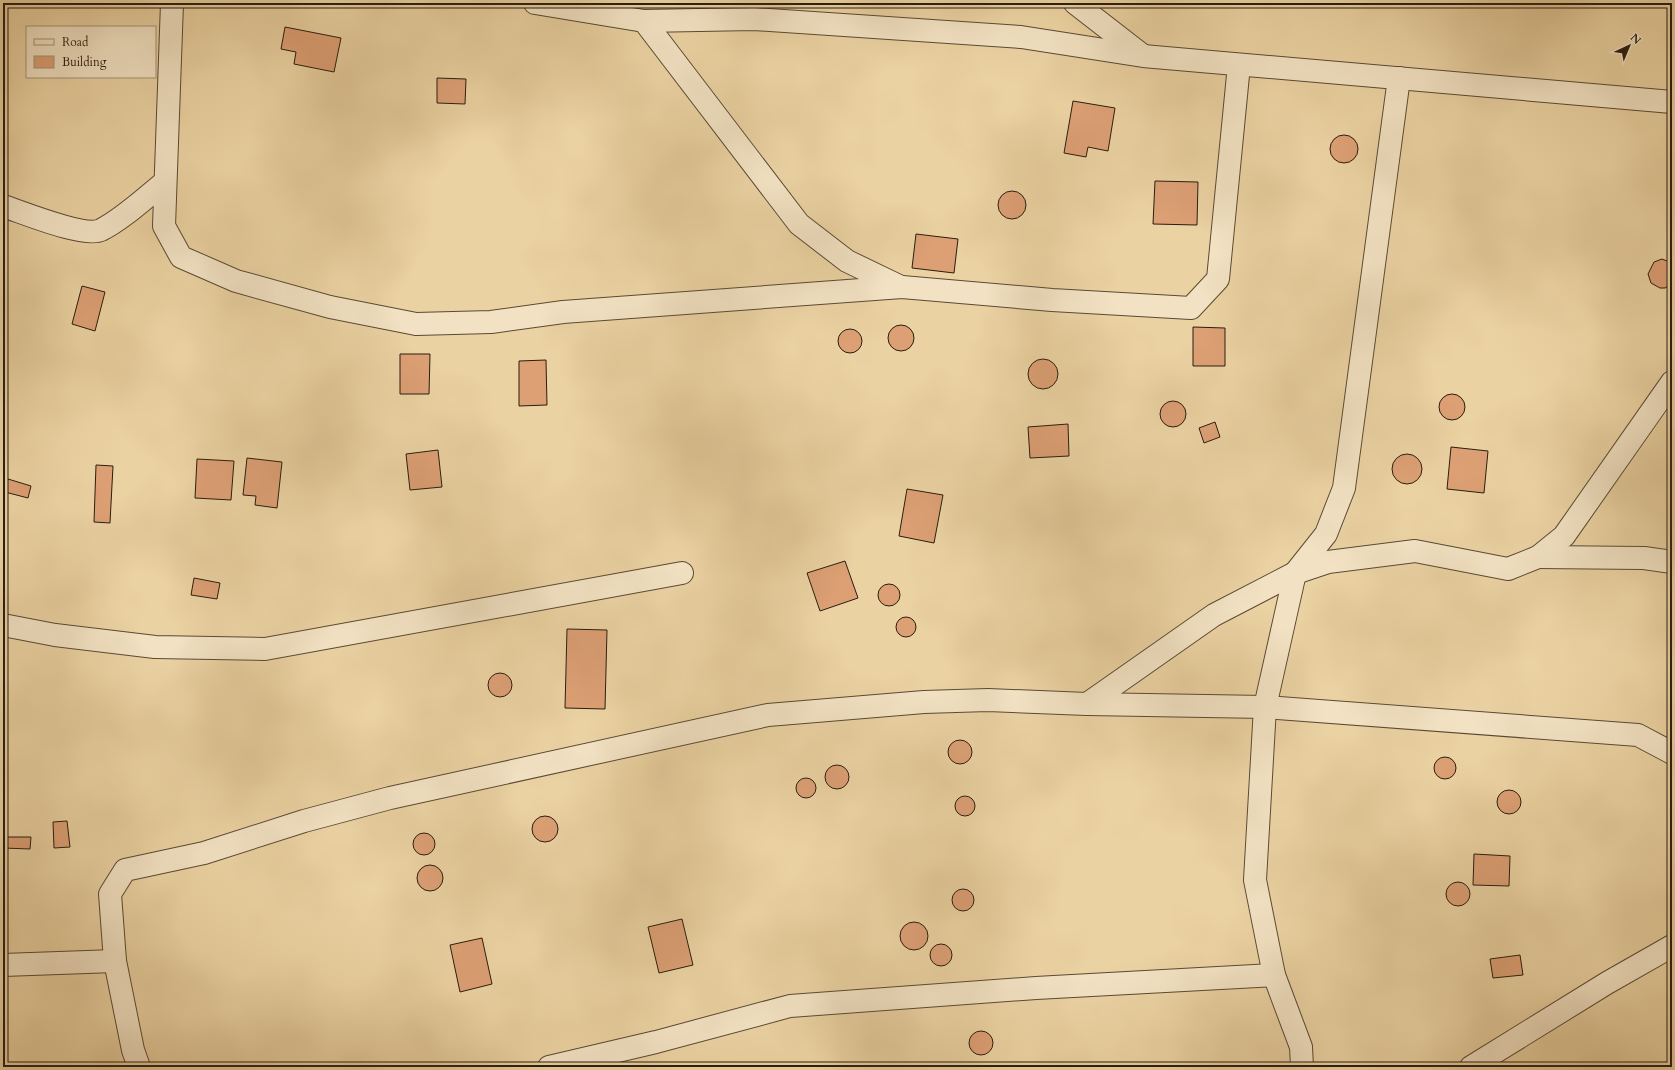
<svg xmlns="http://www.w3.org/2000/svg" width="1675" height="1070" font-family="Cardo,serif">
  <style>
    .building { fill: #dda075; stroke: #291d10 }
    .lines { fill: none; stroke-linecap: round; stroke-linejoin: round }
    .minor-casing { stroke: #5a4a34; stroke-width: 24 }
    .minor { stroke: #f2e2c3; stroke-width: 22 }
  </style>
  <rect width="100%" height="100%" fill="#ebd2a2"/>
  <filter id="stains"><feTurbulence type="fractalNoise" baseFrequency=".005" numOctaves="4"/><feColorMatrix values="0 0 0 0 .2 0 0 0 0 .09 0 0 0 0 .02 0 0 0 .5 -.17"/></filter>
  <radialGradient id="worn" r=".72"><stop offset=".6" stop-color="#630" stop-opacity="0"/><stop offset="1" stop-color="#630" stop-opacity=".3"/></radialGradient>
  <!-- building -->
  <g class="building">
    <path d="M285,27L341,38L334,72L294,64L296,52L281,49Z"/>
    <path d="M437,78L466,79L465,104L437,103Z"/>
    <path d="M1073,101L1115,108L1108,151L1088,147L1086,157L1064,153Z"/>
    <circle cx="1344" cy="149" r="14"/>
    <path d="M1155,181L1198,182L1197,225L1153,224Z"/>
    <circle cx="1012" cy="205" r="14"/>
    <path d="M916,234L958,239L954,273L912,268Z"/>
    <path d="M1662,259L1672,263V284L1665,288H1660L1651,283L1648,274L1654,262Z"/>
    <path d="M82,286L105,292L95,331L72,324Z"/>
    <circle cx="901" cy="338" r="13"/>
    <path d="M1193,327L1225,328V366H1193Z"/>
    <circle cx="850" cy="341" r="12"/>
    <path d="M400,354H430L429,394H400Z"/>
    <circle cx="1043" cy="374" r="15"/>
    <path d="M546,360L547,405L519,406V361Z"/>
    <circle cx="1452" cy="407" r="13"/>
    <circle cx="1173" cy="414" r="13"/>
    <path d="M1215,422L1220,437L1204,443L1199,428Z"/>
    <path d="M1068,424L1069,456L1030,458L1028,427Z"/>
    <path d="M1451,447L1488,451L1484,493L1447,489Z"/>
    <path d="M438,450L442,487L410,490L406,454Z"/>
    <circle cx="1407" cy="469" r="15"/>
    <path d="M247,458L282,462L277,508L255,505L256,496L243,495Z"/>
    <path d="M197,459L234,461L231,500L195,498Z"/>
    <path d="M96,465L113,466L110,523L94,522Z"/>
    <path d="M8,479L31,486L28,498L5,492Z"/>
    <path d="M907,489L943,495L934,543L899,536Z"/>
    <path d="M845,561L858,598L820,611L807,573Z"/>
    <path d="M194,578L220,583L217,599L191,595Z"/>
    <circle cx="889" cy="595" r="11"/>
    <circle cx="906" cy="627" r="10"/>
    <path d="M567,629L607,630L605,709L565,708Z"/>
    <circle cx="500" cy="685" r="12"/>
    <circle cx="960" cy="752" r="12"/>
    <circle cx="1445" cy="768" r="11"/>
    <circle cx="837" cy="777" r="12"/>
    <circle cx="806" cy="788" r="10"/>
    <circle cx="1509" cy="802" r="12"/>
    <circle cx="965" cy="806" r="10"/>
    <circle cx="545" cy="829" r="13"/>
    <path d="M67,821L70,847L54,848L53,822Z"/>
    <circle cx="424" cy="844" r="11"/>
    <path d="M3,837H31L30,849L3,848Z"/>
    <path d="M1474,854L1510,856L1509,886L1473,885Z"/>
    <circle cx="430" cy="878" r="13"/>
    <circle cx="1458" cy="894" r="12"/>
    <circle cx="963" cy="900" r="11"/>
    <path d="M682,919L693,965L659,973L648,927Z"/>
    <circle cx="914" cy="936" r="14"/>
    <path d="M482,938L492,984L460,992L450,945Z"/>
    <circle cx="941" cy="955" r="11"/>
    <path d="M1520,955L1523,975L1493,978L1490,959Z"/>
    <circle cx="981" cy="1043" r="12"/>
  </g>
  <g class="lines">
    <!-- minor casing -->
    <g class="minor-casing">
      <g id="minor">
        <path d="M172,3L164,226L181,257L236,281L330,307L416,324L491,322L563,312L902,287L1052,300L1191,308L1218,279L1239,65"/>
        <path d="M535,3L644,21L754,19L1021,37L1143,56L1672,102"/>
        <path d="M1075,3L1142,55"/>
        <path d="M644,21L799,224L847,261L901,287"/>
        <path d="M3,206C22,212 84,238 101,230C123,219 146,197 165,182"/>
        <path d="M1538,557L1644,558L1672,562"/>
        <path d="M3,625L55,635L155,647L265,649L682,573"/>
        <path d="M1087,704L1265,707L1638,735L1672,753"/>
        <path d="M3,965L115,961"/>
        <path d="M139,1067L133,1050L115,961L110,894L125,870L204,853L304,821L390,798L768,715L924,702L988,700L1087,704L1214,615L1295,573L1328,562L1415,551L1508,569L1538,557L1564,536L1672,382"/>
        <path d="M549,1067L656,1042L790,1006L1036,988L1274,975"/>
        <path d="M1302,1067L1301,1047L1274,975L1255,880L1265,707L1295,573L1326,534L1344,488L1399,78"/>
        <path d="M1471,1067L1607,983L1672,946"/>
      </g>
    </g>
    <!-- minor -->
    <use href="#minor" class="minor"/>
  </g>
  <!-- margin -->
  <rect width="1675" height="1070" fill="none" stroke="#ebd2a2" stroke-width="16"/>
  <rect x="4" y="4" width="1667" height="1062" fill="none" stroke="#291d10" stroke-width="2"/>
  <rect x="8" y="8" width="1659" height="1054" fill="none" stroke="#291d10"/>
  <!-- legend -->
  <rect x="26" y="26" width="130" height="52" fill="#f2e2c3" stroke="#a2937b"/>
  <rect x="34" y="39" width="20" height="6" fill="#f2e2c3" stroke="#a2937b"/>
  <text x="62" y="46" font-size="12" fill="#291d10">Road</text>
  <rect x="34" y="56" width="20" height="12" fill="#dda075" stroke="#a2937b"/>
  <text x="62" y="66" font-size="12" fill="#291d10">Building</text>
  <!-- north arrow -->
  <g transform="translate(1629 46) rotate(44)" stroke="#f2e2c3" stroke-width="3" paint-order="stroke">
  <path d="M0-3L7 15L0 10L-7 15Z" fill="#291d10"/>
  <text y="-6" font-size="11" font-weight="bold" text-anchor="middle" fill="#291d10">N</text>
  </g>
  <rect width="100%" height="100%" filter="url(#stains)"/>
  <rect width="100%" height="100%" fill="url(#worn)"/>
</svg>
